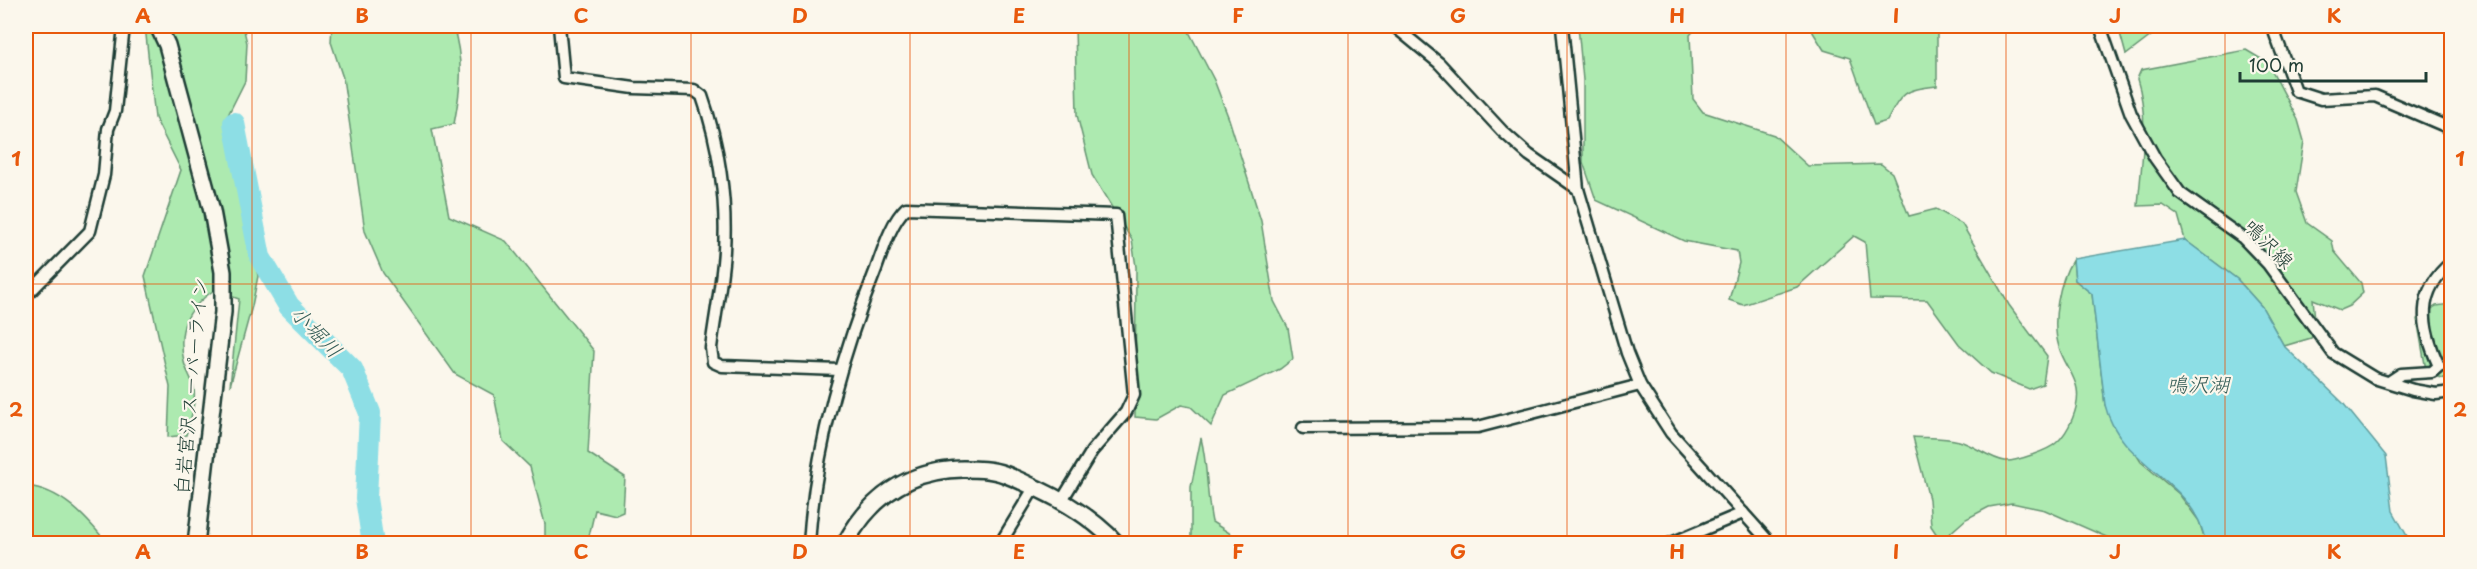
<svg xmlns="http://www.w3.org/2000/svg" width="2477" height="569" font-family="'Playpen Sans','Klee One',sans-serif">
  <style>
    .green { fill: #adeab0; stroke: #669472; stroke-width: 1.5 }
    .water { fill: #8ddee5; stroke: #619e9e; stroke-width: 1.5 }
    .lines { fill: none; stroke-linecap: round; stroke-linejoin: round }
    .river { stroke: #8ddee5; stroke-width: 22 }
    .street-casing { stroke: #1f3d34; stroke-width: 15 }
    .secondary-casing { stroke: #1f3d34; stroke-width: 20 }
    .street { stroke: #fbf7ec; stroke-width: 10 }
    .secondary { stroke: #fbf7ec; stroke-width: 15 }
    .grid { fill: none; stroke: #e8590c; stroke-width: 1.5; stroke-opacity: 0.55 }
    .labels { text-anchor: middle; stroke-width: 4.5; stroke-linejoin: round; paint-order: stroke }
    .street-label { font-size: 20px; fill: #1f3d34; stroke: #fbf7ec }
    .water-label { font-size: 21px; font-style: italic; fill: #355d57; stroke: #fbf7ec }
    .neatline { fill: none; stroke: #e8590c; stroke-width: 2 }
    .grid-label { font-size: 20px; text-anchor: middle; font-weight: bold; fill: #e8590c }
  </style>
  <rect width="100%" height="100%" fill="#fbf7ec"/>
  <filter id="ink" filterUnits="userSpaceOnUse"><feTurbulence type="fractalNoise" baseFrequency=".0167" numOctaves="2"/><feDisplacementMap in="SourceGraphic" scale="12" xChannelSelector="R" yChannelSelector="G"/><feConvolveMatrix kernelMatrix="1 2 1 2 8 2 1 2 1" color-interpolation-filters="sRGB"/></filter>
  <g filter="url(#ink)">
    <!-- green -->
    <g class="green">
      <path d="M145,26H243L247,43L245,81L226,119L258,276L252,306L230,386L239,299L214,290C186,310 177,328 184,362C186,371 193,380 194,389C196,403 190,422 186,435L168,437L170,387L145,276L181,170L155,118Z"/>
      <path d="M332,26H453C464,62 461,87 454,124L432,129L449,216L506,241L594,351L588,453L625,477L623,512L616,515L595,510L589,536L584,543H545V524L530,467L503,441L494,395L455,374L383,273L365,231L343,78L331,42Z"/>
      <path d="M1075,26H1186L1214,80L1229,119L1261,221L1274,301L1288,328L1293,359L1280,369L1225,395L1211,426L1191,407L1181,405L1156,419L1135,417L1136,267L1132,240L1092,175L1077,115Z"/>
      <path d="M1578,26H1698L1690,35L1693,99L1703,112L1774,135L1808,166L1881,164L1892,173L1909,216L1936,209L1962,224L2009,305L2047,356L2043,384L2029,389L1991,373L1959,344L1927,300L1870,299L1865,242L1854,236L1797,287L1743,305L1729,300L1739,263L1737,251L1684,241L1596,200L1583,162V80Z"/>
      <path d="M1809,26H1937V86C1904,90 1902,92 1887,121L1874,125L1850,58L1824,50Z"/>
      <path d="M2118,26H2164L2126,55Z"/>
      <path d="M2246,50L2268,63L2298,120L2304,141L2296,192L2307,223L2332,241L2334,251L2361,283L2363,293L2349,306L2340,310L2313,299L2316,329L2311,338L2284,346L2262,307L2237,279L2185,240L2178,215L2163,205L2138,206C2141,164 2150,119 2137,79L2141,70Z"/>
      <path d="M2073,259L2075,280L2092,294L2105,405L2141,462L2179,494L2199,521L2206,543H2120L2045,510L2012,503L1989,507L1966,519L1941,541L1931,526L1929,499L1913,437C1927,438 1945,437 1959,441C1974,445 1990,459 2005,461C2015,462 2049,450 2056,443C2069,432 2080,406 2077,389C2075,375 2063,362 2059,347C2051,322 2059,281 2073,259Z"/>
      <path d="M2451,304V380L2434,376L2426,370L2417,319L2436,306Z"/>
      <path d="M1201,438C1208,466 1206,493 1212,522L1245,543H1191V487Z"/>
      <path d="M26,486C61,489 86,517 107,543H26Z"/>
    </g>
    <!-- water -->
    <path class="water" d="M2185,240L2237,279L2262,307L2284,346L2343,403L2386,456L2393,511L2411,543H2206C2204,536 2202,528 2199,521C2176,474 2118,459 2105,405L2092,294L2075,280L2073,259Z"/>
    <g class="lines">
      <!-- river -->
      <path class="river" d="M234,123L260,257L289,306L352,369L370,413L366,498L373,544"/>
      <!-- street casing -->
      <g class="street-casing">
        <g id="street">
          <path d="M559,26L564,78L634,88L694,90L702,96C719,144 727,200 724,251C722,283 715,316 711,348L713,362L722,366L840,370"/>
          <path d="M1394,26L1439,63L1502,131L1529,155L1578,189"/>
          <path d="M1562,26L1578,189L1627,353L1640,385L1671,433L1771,544"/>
          <path d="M2100,26L2131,114L2155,158L2180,193L2243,238L2268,264L2333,353L2374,378L2413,390L2436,394L2452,392"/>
          <path d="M2272,26L2296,91L2321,99L2375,96L2452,129"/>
          <path d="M26,296L90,231L104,175L108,129L115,111L124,26"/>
          <path d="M2389,382L2401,374L2432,372L2439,366C2421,327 2415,292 2452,262"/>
          <path d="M1303,428L1478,427L1640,385"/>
          <path d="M809,544C815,448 841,357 876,269C883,250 891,222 906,208L1116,215L1134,395L1126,412L1092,451L1062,500"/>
          <path d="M1000,544L1034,488"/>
          <path d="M1669,544L1743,513"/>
        </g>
      </g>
      <!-- secondary casing -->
      <g class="secondary-casing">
        <g id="secondary">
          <path d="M158,26L167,45L212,211L223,272V312L196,544"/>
          <path d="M845,544C870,497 909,470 963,469C976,469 992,469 1004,474C1015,478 1027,484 1038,489C1068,503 1094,519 1117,544"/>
        </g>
      </g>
      <!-- street -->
      <use href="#street" class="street"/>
      <!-- secondary -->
      <use href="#secondary" class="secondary"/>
    </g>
  </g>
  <!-- grid -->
  <path class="grid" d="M252,26V544M471,26V544M691,26V544M910,26V544M1129,26V544M1348,26V544M1567,26V544M1786,26V544M2006,26V544M2225,26V544M26,284H2452"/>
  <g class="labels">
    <!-- street labels -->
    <g class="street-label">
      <text transform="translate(2269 244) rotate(45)" y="7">鳴沢線</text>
      <text transform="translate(191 386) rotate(-85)" y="7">白岩宮沢スーパーライン</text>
    </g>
    <!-- water labels -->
    <g class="water-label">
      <text transform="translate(316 332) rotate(46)" y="7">小堀川</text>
      <text x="2198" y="392">鳴沢湖</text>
    </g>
  </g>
  <!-- margin -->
  <rect width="2477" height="569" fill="none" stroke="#fbf7ec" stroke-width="66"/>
  <!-- scale -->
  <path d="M2240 72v9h186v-9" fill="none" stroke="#1f3d34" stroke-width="3"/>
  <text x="2249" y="72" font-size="18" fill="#1f3d34" stroke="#fbf7ec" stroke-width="4.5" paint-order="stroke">100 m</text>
  <rect x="33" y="33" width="2411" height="503" class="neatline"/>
  <g class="grid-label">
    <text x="143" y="23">A</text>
    <text x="362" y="23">B</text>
    <text x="581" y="23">C</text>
    <text x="800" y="23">D</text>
    <text x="1019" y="23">E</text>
    <text x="1238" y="23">F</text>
    <text x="1458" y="23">G</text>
    <text x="1677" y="23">H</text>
    <text x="1896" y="23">I</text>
    <text x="2115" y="23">J</text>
    <text x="2334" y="23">K</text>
    <text x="16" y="166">1</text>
    <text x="2460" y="166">1</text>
    <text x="16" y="417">2</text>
    <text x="2460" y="417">2</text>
    <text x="143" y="559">A</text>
    <text x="362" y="559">B</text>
    <text x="581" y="559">C</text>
    <text x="800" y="559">D</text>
    <text x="1019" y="559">E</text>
    <text x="1238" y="559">F</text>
    <text x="1458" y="559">G</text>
    <text x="1677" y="559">H</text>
    <text x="1896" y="559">I</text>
    <text x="2115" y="559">J</text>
    <text x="2334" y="559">K</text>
  </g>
</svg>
